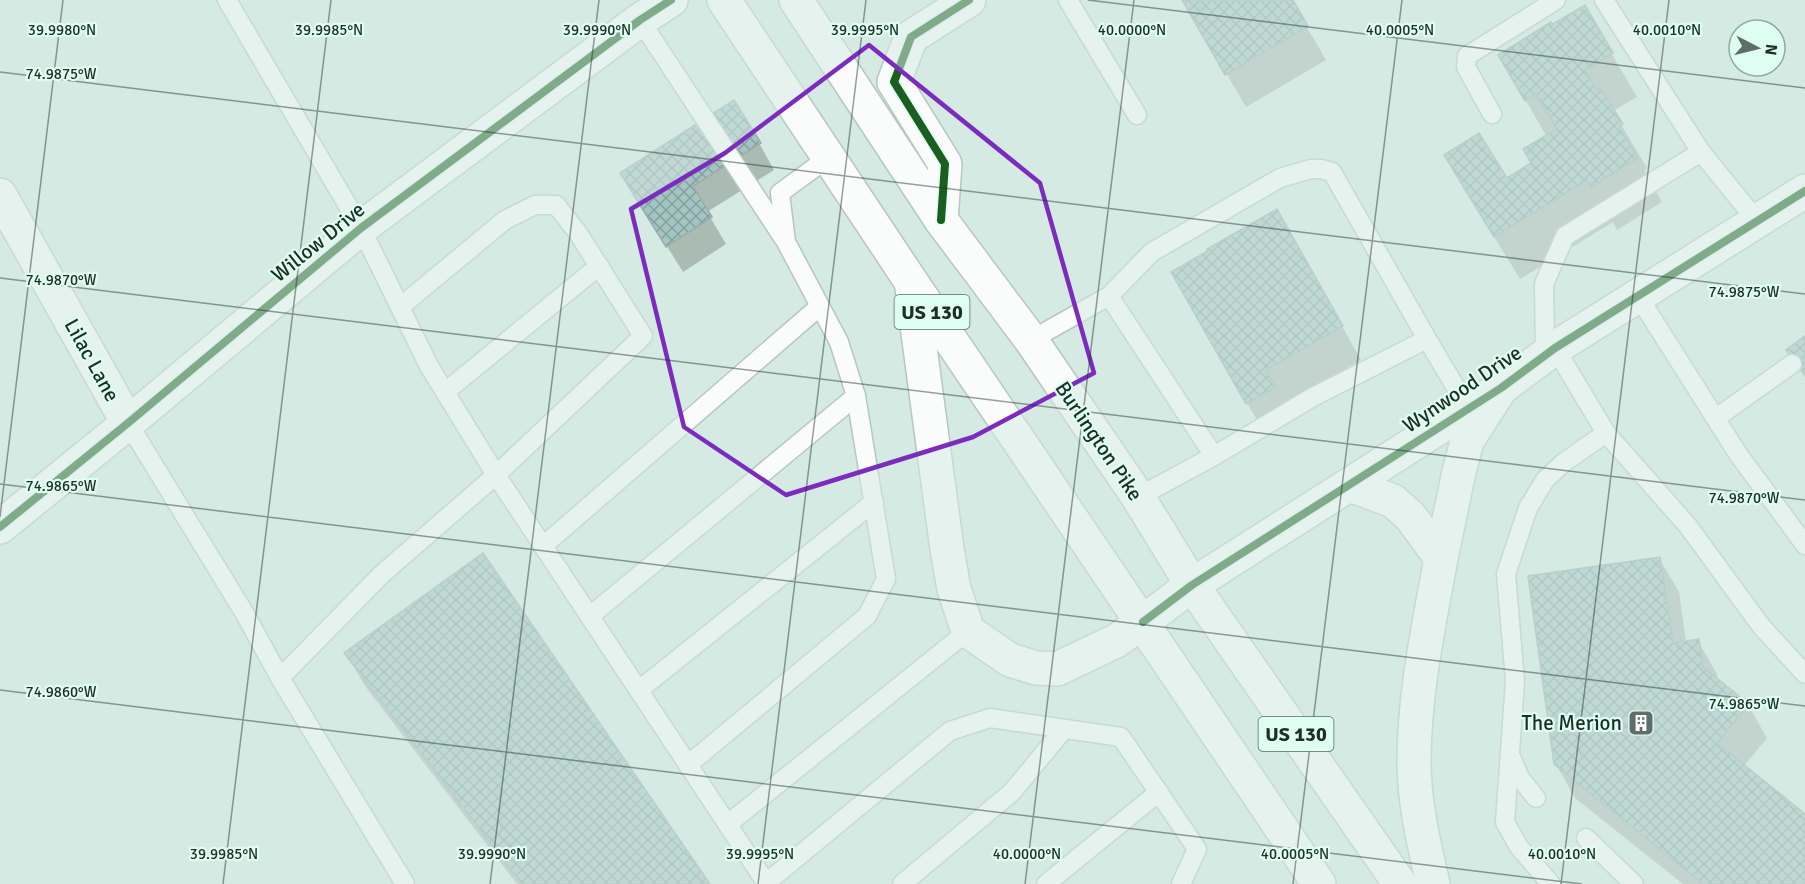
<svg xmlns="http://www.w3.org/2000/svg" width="1805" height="884" font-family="Signika,sans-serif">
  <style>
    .shadow { fill: #0003 }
    .building { fill: url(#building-cross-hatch); stroke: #9caeaa; stroke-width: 1.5 }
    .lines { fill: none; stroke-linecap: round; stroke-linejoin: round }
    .service-casing { stroke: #b6c7c0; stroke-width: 21 }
    .minor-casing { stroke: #b6c7c0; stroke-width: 36 }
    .trunk-casing { stroke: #b6c7c0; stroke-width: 36 }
    .service { stroke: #f9fcfb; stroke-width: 18 }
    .minor { stroke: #f9fcfb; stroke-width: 33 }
    .trunk { stroke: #f9fcfb; stroke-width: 33 }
    .cycleway-casing { stroke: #dffef2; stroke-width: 11 }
    .cycleway { stroke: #1b5e20; stroke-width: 8 }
    .marked { fill: none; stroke: #7b2cbf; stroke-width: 4.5; stroke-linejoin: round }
    .ticks { fill: none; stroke: #1d2d27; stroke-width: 1.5; stroke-opacity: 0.45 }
    .labels { text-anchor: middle; stroke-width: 4.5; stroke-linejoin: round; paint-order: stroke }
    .shield { fill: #dffef2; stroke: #576c64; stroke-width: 1.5 }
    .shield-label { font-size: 20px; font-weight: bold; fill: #1d2d27 }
    .street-label { font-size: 21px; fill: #1d2d27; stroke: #dffef2 }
    .poi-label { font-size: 21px; fill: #1d2d27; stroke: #dffef2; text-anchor: end }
    .ticks-label { font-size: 15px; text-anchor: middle; fill: #1d2d27; stroke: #dffef2; stroke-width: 4.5; stroke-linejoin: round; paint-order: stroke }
  </style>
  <defs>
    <pattern id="building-cross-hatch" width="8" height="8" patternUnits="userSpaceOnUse" patternTransform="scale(1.5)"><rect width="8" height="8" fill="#a3c4c2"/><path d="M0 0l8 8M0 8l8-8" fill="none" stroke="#84a09e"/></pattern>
  </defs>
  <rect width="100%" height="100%" fill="#d5eae2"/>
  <!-- shadow -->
  <g class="shadow">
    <path d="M1183,0H1291L1326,60L1246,107Z"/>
    <path d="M1584,7L1637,97L1613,111L1647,168L1644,170L1662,202L1617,230L1613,222L1520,279L1471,199L1533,163L1547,137L1525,99L1552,26Z"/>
    <path d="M759,143L774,170L707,212L726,244L683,272L622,174Z"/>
    <path d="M1277,211L1361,360L1284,404L1293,421L1266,436L1173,273Z"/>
    <path d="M1659,558L1679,592L1686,642L1698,641L1717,674L1718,681L1748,705L1767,738L1743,767L1805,816V884H1683L1575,798L1556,764Z"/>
    <path d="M346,653L708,884H517L365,686Z"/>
  </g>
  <!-- building -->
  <g class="building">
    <path d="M1182,0H1293L1308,26L1225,75Z"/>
    <path d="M1585,5L1613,53L1585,70L1597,91L1601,89L1623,124L1619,127L1638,158L1591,187L1587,180L1494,237L1444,155L1479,133L1507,178L1531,163L1523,149L1557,129L1536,94L1525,101L1498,55L1551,22L1553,24Z"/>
    <path d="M734,100L761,143L693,186L712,217L666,247L620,173Z"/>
    <path d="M1277,209L1343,326L1266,370L1275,387L1246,404L1171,272L1208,251L1207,249Z"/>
    <path d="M1805,336V376L1786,350Z"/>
    <path d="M483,553L710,884H522L344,653Z"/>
    <path d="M1660,557L1673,643L1699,639L1703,667L1749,704L1717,743L1805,814V884H1703L1554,764L1528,576Z"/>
  </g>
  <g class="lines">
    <!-- service casing -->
    <g class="service-casing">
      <g id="service">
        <path d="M227,0L361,228L429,366L496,475L767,884"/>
        <path d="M1068,0L1137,115"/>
        <path d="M1604,0L1701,152"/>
        <path d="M640,20L784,239"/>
        <path d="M1492,114L1466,67L1467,56L1556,0"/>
        <path d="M1638,296L1738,454L1805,545"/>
        <path d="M1427,339L1468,408"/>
        <path d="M1031,340L1109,296L1152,252L1280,178L1311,169H1321L1332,172L1427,339L1313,397L1214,456L1109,296"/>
        <path d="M1555,348L1606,433L1688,526L1761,626L1805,674"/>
        <path d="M1545,355L1544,284L1565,236L1701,152L1757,221"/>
        <path d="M445,392L599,266"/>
        <path d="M1716,418L1792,364"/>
        <path d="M128,423L245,614L280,678L405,884"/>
        <path d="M1138,497L1214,456"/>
        <path d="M543,546L820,306"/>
        <path d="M590,616L856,396"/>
        <path d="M280,678L382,574L496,475L643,336L578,233L556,205H535L505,220L400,307"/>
        <path d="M639,690L874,502"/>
        <path d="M1511,757L1520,778L1536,798"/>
        <path d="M689,764L867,616L886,579L856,396L839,342L786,242L780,193L829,157"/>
        <path d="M728,824L968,631"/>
        <path d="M1586,838L1634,884"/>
        <path d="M766,883L950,731L990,718L1121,737L1197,849L1181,884"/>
        <path d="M902,884L1012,792L1064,729"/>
        <path d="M1046,884L1159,792"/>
        <path d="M1551,884L1519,847L1505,822L1515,681L1506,574L1528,508L1545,480L1563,463L1606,433"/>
      </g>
    </g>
    <!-- minor casing -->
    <g class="minor-casing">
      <g id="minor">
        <path d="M0,195L128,423"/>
        <path d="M941,220L945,164L894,82L911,37L969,0"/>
        <path d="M0,527L128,423L361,228L640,20L671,0"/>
        <path d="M1143,622L1192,585L1501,388L1555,348L1805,191"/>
      </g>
    </g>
    <!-- trunk casing -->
    <g class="trunk-casing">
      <g id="trunk">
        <path d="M724,0L912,283L1319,884"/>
        <path d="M796,0L941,220L1031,340L1138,497L1192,585L1400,884"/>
        <path d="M912,288L947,549L954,589L968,631L1010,660L1036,668L1057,669L1116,641L1143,622"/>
        <path d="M1350,485L1393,501L1410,516L1441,558C1429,625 1414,693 1414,762C1414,803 1424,844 1433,884"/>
        <path d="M1441,558L1459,472L1467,441L1501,388"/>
      </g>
    </g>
    <!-- service -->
    <use href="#service" class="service"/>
    <!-- minor -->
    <use href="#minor" class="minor"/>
    <!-- trunk -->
    <use href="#trunk" class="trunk"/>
    <!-- cycleway casing -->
    <g class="cycleway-casing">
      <g id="cycleway">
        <path d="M941,220L945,164L894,82L911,37L969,0"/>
        <path d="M0,527L128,423L361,228L640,20L671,0"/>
        <path d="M1143,622L1192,585L1501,388L1555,348L1805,191"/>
      </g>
    </g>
    <!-- cycleway -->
    <use href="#cycleway" class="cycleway"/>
  </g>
  <!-- marked area -->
  <path d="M0 0H1805V884H0ZM869,45L1040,183L1094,373L973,437L786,495L684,427L631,209L725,153Z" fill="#d5eae2" fill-opacity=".55" fill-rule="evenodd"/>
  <path class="marked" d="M869,45L1040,183L1094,373L973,437L786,495L684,427L631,209L725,153Z"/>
  <!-- ticks -->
  <path class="ticks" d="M1088,0L1805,88M0,72L1805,294M0,278L1805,500M0,484L1805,706M0,517L63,0M0,690L1582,884M223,884L331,0M490,884L599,0M758,884L866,0M1025,884L1134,0M1293,884L1402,0M1561,884L1669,0"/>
  <!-- icons -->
  <defs>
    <g id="building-square" transform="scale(1.35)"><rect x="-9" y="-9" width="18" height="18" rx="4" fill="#5d6f68" stroke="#dffef2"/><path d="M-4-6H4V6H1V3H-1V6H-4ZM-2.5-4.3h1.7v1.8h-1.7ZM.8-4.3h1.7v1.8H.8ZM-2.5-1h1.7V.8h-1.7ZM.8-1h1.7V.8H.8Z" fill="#fff"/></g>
  </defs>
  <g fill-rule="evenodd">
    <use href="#building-square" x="1641" y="723"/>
  </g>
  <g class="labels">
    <!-- shield labels -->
    <g class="shield">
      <rect x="894.5" y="295" width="75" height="34" rx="4.5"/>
      <rect x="1258.5" y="717" width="75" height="34" rx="4.5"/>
    </g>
    <g class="shield-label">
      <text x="932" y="319">US 130</text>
      <text x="1296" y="741">US 130</text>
    </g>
    <!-- street labels -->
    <g class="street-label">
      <text transform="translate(318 242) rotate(-39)" y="7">Willow Drive</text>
      <text transform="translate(92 360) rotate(61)" y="7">Lilac Lane</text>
      <text transform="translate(1462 389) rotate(-34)" y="7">Wynwood Drive</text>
      <text transform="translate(1099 441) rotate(56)" y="7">Burlington Pike</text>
    </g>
    <!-- poi labels -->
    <g class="poi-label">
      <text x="1622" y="730">The Merion</text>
    </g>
  </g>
  <g class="ticks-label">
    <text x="62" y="35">39.9980°N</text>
    <text x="329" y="35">39.9985°N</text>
    <text x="597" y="35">39.9990°N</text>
    <text x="865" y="35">39.9995°N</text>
    <text x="1132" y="35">40.0000°N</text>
    <text x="1400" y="35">40.0005°N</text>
    <text x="1667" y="35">40.0010°N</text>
    <text x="61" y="79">74.9875°W</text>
    <text x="61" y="285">74.9870°W</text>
    <text x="1744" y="297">74.9875°W</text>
    <text x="61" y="491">74.9865°W</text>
    <text x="1744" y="503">74.9870°W</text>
    <text x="61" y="697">74.9860°W</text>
    <text x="1744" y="709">74.9865°W</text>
    <text x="224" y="859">39.9985°N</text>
    <text x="492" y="859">39.9990°N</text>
    <text x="760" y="859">39.9995°N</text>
    <text x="1027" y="859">40.0000°N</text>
    <text x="1295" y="859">40.0005°N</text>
    <text x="1562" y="859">40.0010°N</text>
  </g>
  <!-- north arrow -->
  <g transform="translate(1757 48) rotate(97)"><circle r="28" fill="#dffef2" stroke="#91aaa1" stroke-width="1.5"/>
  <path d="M0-4.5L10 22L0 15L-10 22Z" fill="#5d6f68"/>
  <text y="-9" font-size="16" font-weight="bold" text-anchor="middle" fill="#1d2d27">N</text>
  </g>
</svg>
